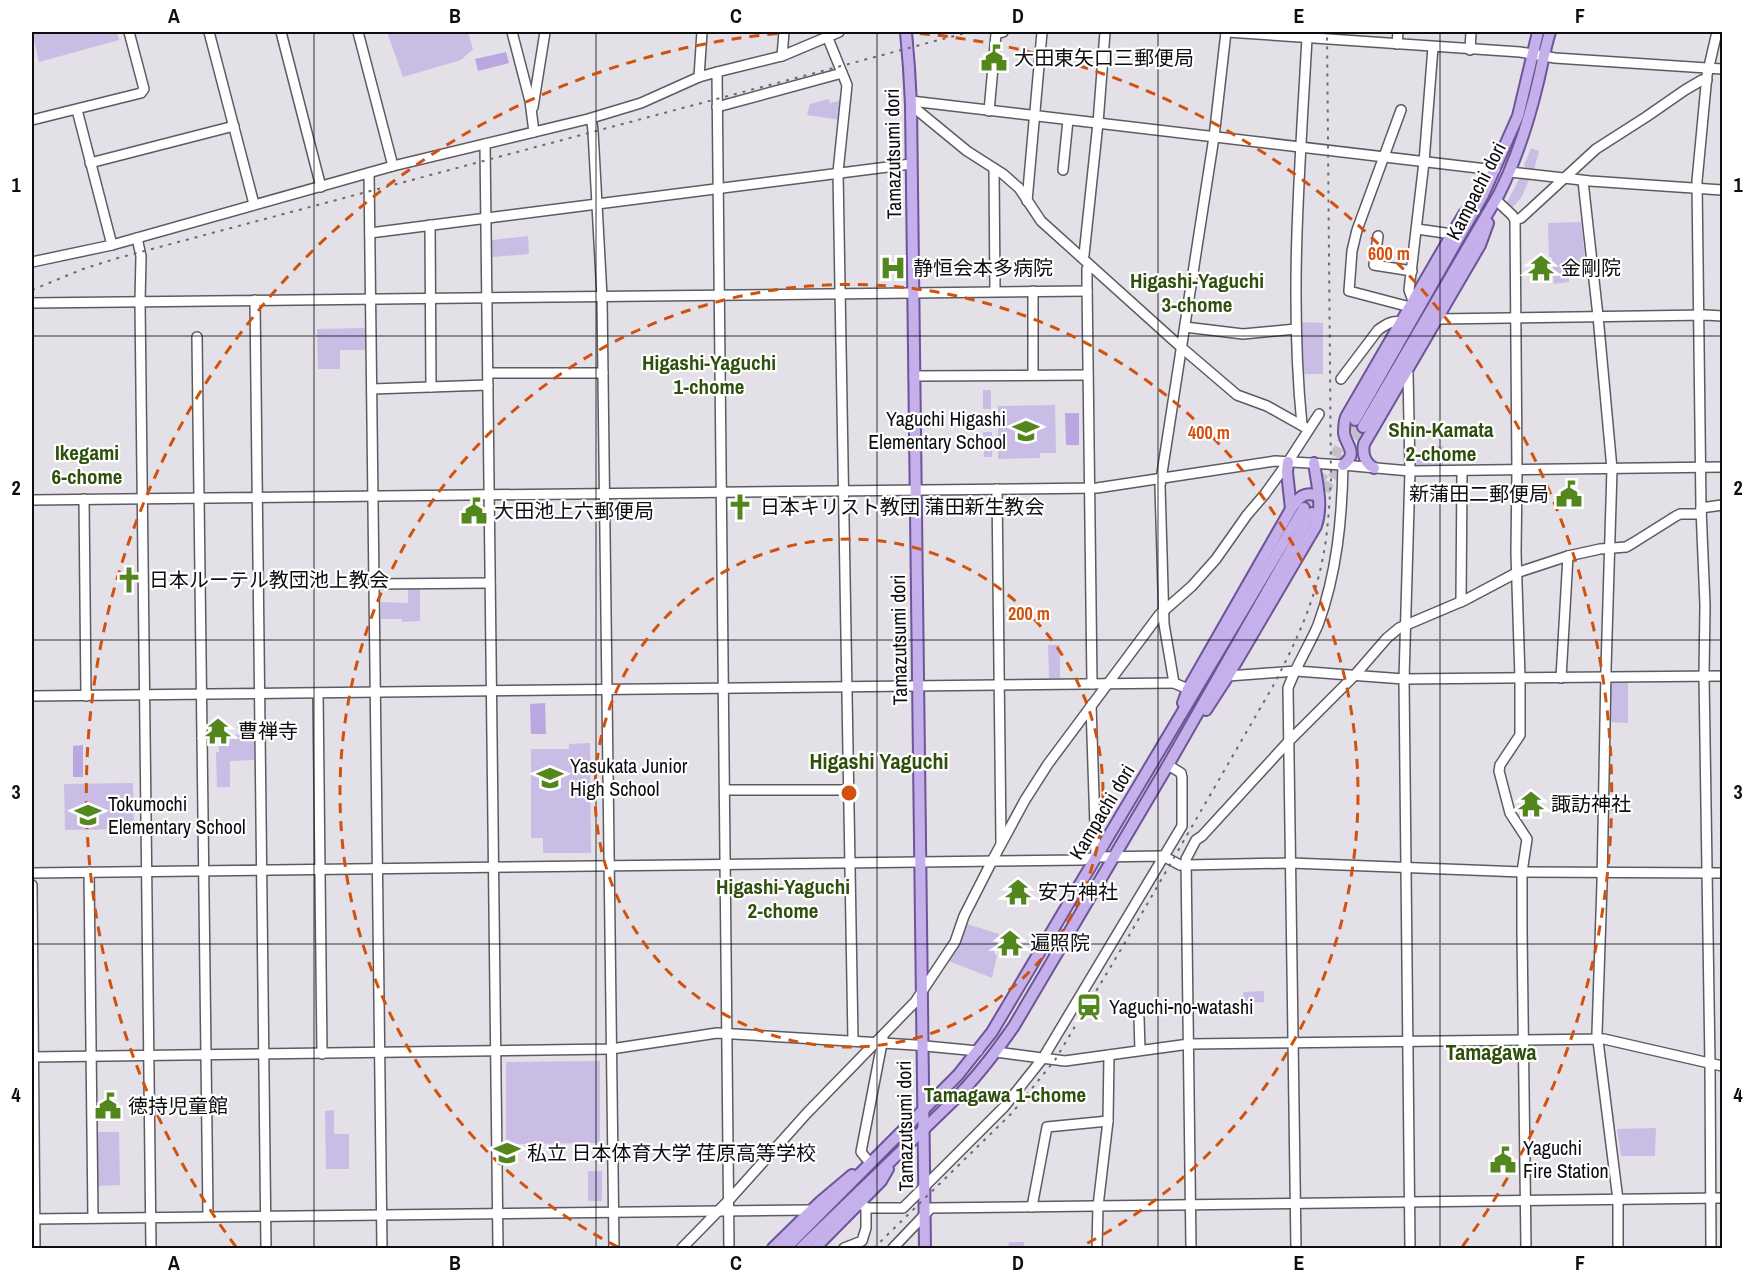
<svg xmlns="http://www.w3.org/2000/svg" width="1754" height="1280" font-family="'Archivo Narrow','Noto Sans JP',sans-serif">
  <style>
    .green { fill: #c9bde6 }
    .water { fill: #baa7e2 }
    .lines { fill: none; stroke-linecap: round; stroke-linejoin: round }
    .major-tunnel { stroke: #c3c0c7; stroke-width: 10; stroke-dasharray: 10 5; stroke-linecap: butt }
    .minor-casing { stroke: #5d5b61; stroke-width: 12 }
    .major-casing { stroke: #6d5597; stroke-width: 14 }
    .minor { stroke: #fff; stroke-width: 9 }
    .major { stroke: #c6b0ec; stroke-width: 10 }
    .rail { stroke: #6c6a70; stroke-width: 2; stroke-dasharray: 3 6; stroke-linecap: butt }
    .grid { fill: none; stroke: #0d0c0f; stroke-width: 1.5; stroke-opacity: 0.55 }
    .ring { fill: none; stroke: #d2510c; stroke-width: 3; stroke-dasharray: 10 8 }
    .labels { text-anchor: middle; stroke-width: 4.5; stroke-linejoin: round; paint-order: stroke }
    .poi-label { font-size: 20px; fill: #0d0c0f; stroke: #fff; text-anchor: start }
    .street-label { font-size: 20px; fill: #0d0c0f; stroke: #fff }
    .neighbourhood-label { font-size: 21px; font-weight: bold; fill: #2f500d; stroke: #fff }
    .quarter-label { font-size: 22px; font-weight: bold; fill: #2f500d; stroke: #fff }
    .centre { fill: #d2510c; stroke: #fff; stroke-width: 3 }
    .ring-label { font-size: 18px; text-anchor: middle; font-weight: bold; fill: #d2510c; stroke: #fff; stroke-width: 4.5; stroke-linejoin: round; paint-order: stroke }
    .neatline { fill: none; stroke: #0d0c0f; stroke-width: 2 }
    .grid-label { font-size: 20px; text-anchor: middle; font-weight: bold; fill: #0d0c0f }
  </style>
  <rect width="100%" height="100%" fill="#e3e0e8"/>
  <!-- green -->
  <g class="green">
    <path d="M32,32H117L119,40L39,62Z"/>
    <path d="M387,32H468L473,49L461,60L403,77Z"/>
    <path d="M829,99L830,103L843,100L841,120L807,115L810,104Z"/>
    <path d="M1531,148L1539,151L1534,170L1526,168L1524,165Z"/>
    <path d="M1520,177L1530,178L1521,198L1512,208L1508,206L1507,202Z"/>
    <path d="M1581,222L1586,266L1578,270H1569V282L1554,284L1552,257H1549L1548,223Z"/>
    <path d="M528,236L529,254L492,257V240Z"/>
    <path d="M1301,322L1323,323V374H1302Z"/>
    <path d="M366,328V350H340V369H318L317,329Z"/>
    <rect x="983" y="390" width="8" height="19"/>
    <path d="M1055,405L1056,453H1040V458L998,459V406Z"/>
    <path d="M1348,423L1367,433C1362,439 1358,439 1352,438L1349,435Z"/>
    <path d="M983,432H992V457H984Z"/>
    <path d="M1433,446H1443V465H1415V454L1433,453Z"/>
    <path d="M408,586H420V621L402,622V619H381V602L408,603Z"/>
    <path d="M1048,645H1060V678H1049Z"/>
    <path d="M1628,681V723L1609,722L1610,682Z"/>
    <path d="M254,734V760L230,761V787H217L216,752H219V743H230V735Z"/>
    <path d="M590,743L591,853H543V838H531V749H569V744Z"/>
    <path d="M133,783L134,829L65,830L64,784Z"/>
    <path d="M967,924L999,934L994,954L997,955L992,978L949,961L959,945Z"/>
    <path d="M1264,991V1002L1244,1003L1243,992Z"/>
    <path d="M600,1061V1143L506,1144V1062Z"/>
    <path d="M334,1110V1134H349V1169H326L325,1111Z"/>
    <path d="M1656,1128L1655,1156H1621L1617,1129Z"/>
    <path d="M96,1132H119L120,1185L96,1186Z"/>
    <rect x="588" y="1171" width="14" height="30"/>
    <path d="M1009,1242H1024V1247H1055V1248H1008Z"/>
  </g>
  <!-- water -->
  <g class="water">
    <path d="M506,52L509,63L478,71L475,59Z"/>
    <path d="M1065,413H1079V445H1066Z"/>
    <path d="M545,703L546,734H531L530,704Z"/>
    <path d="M83,745V777H73V746Z"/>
  </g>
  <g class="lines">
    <!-- major-tunnel -->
    <g class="major-tunnel">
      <path d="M1317,504L1363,427"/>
      <path d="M1304,508L1355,420"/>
    </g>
    <!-- minor casing -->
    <g class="minor-casing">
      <g id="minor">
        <path d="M209,32L254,204"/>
        <path d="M281,32L321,187"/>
        <path d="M358,32L393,166"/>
        <path d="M512,32L530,101L534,132"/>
        <path d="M1227,32L1520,52L1555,58L1722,69"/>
        <path d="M827,36L847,85L838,172L853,1041"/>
        <path d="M1397,44L1398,32"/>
        <path d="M1470,50L1471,32"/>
        <path d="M782,56L784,32"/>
        <path d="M717,72L782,56L839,32"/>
        <path d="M699,77L702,32"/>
        <path d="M911,101L1495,170"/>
        <path d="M911,105L967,151L1003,174L1019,188L1041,221L1182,348L1230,389L1237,395L1267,406L1308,429"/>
        <path d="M533,107L545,32"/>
        <path d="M717,107L842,73"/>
        <path d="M77,110L112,245"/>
        <path d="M1401,110L1357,230L1352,251L1349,291L1410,307"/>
        <path d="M989,111L996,34L1003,32"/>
        <path d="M32,120L141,93L144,89L129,32"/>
        <path d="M592,123L593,131L602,297L614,1248"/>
        <path d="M485,144L498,1248"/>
        <path d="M90,163L234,126"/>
        <path d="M994,169L995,291"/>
        <path d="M1063,170L1068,120"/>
        <path d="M1510,172L1590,181L1722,190"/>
        <path d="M369,173L382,1248"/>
        <path d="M1583,181L1598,316L1612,469L1606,669L1602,884L1597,1033L1618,1200V1248"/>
        <path d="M1496,200L1512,215L1515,220L1517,470L1516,553L1520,678V735L1500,765L1499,771L1510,813L1527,839L1522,872V932L1526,1248"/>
        <path d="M1027,201L1042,32"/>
        <path d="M1515,220L1521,218L1596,149L1646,117L1685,90L1702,80H1707"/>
        <path d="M430,225L431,387"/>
        <path d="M1417,229L1452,234"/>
        <path d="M370,233L911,164"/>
        <path d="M1378,236L1374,265L1412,271"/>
        <path d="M137,238L141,256L140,302L151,1248"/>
        <path d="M1082,257L1084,255L1098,123L1105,32"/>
        <path d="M32,262L112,245L393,166L588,119L641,103L699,77L717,72L729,1248"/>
        <path d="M1089,265L1087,269V283L1092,684"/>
        <path d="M1033,291V375"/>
        <path d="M255,300L266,1248"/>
        <path d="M1413,301L1409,290L1424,162L1433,47"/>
        <path d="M32,303L1087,291"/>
        <path d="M1438,319L1706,315L1722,316"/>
        <path d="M1185,327L1243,334L1296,329"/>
        <path d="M197,337L208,1216"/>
        <path d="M1407,372L1408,373L1410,471L1404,679L1410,1248"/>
        <path d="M488,373H603"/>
        <path d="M914,376L1088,375"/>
        <path d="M1341,379L1378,330C1385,325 1392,320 1401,322"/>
        <path d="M372,389L488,385"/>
        <path d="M1302,425C1289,296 1300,166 1307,38"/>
        <path d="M997,489L1001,842"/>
        <path d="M84,499L86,696"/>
        <path d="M32,500L1097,488L1275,461L1343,465L1410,471L1722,467"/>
        <path d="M1701,508L1722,505"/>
        <path d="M374,584L490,583"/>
        <path d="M1461,602L1462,471"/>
        <path d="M1228,676L1296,671L1404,679L1722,676"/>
        <path d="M1561,678L1568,556"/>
        <path d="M1188,689L1174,683L1164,624L1160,486L1214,137L1226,32"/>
        <path d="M318,693L322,1054"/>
        <path d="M32,696L1174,683"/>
        <path d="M1091,705L1096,857"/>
        <path d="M725,790H848"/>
        <path d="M89,872L93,1218"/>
        <path d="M32,873L1082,860L1096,857L1163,856L1180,865H1186L1291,863L1522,872L1722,873"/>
        <path d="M32,885L35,1248"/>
        <path d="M1139,1018L1140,1050"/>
        <path d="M996,1052L1065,1061L1189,1044L1604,1039L1722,1066"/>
        <path d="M32,1057L611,1049L717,1033L915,1045L978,1051"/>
        <path d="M870,1163L861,1152L883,1038"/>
        <path d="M861,1203L866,1208H903L1004,1107L1043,1058L1182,826V778L1181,773L1168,765"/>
        <path d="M1032,1207L1047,1127L1108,1121"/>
        <path d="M32,1219L811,1210"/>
        <path d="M682,1248L729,1200L807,1113L915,1002L955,942L964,916L992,861L1025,800L1048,764L1159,615L1192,586L1216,559L1247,515L1265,494L1288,462L1319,414"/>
        <path d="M844,1248L862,1241L866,1228V1208"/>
        <path d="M893,1248L931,1208L1722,1198"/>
        <path d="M1097,1248L1098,1206L1108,1121L1109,1055"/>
        <path d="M1191,1248L1186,859L1196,840L1202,836L1289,741L1354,676L1387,638L1399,628L1465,600L1516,573L1568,556L1600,549L1626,547L1633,543L1676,516L1680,514H1701"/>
        <path d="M1296,1248L1288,688C1296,666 1309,646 1318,625C1337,573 1342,519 1343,465"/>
        <path d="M1711,1248L1710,1064L1704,676L1705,605L1701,508L1697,181L1707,75L1717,32"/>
      </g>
    </g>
    <!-- major casing -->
    <g class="major-casing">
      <g id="major">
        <path d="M906,32L909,68L911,105L925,1248"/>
        <path d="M1355,420L1483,195L1518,116L1538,32"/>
        <path d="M1363,427L1499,194C1517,158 1529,120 1538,82C1542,65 1545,48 1550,32"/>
        <path d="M1288,462L1287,472L1291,509"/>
        <path d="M1343,465C1359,453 1346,446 1344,433C1344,428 1344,422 1346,417L1452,234L1464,214L1474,204"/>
        <path d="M1374,468C1365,463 1362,454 1364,444L1480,245L1488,223"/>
        <path d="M1183,703L1188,689L1291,509C1299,497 1304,491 1318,496"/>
        <path d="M1206,710L1228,676L1316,526C1323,506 1317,484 1314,463"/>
        <path d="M773,1248L820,1202L852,1175"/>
        <path d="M786,1248L958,1075L992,1032L1304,508"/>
        <path d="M801,1248L954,1100C977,1077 996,1052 1014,1026L1168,765L1312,513"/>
        <path d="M815,1248L881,1181L888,1169"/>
      </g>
    </g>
    <!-- minor -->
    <use href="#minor" class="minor"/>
    <!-- major -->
    <use href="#major" class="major"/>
    <!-- rail -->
    <g class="rail">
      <path d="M32,290L83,269L118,258L969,32"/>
      <path d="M874,1248L1012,1113L1055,1060L1123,946L1273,686C1294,646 1313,606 1322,562C1328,535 1329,507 1331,479L1327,32"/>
    </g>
  </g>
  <!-- grid -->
  <path class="grid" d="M314,32V1248M596,32V1248M877,32V1248M1158,32V1248M1440,32V1248M32,336H1722M32,640H1722M32,944H1722"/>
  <!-- distance rings -->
  <g class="ring">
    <circle cx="849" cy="793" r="254"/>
    <path d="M618 1247A509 509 0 1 1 1080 1247"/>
    <path d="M236 1247A763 763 0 0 1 796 32M902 32A763 763 0 0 1 1462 1247"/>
  </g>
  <!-- icons -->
  <defs>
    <g id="civic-bare" transform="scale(2.07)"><path d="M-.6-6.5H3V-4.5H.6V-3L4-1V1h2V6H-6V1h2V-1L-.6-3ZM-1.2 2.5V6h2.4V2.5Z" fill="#53861d" stroke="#fff" stroke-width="2.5" paint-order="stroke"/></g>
    <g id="hospital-bare" transform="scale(2.07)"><path d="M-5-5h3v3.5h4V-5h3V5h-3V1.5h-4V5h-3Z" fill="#53861d" stroke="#fff" stroke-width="2.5" paint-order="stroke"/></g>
    <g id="temple-bare" transform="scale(2.07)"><path d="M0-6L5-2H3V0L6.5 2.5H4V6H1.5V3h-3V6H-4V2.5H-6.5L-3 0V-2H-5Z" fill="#53861d" stroke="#fff" stroke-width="2.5" paint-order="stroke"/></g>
    <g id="school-bare" transform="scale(2.07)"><path d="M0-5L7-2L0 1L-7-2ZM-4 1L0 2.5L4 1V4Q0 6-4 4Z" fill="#53861d" stroke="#fff" stroke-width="2.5" paint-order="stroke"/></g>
    <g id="church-bare" transform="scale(2.07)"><path d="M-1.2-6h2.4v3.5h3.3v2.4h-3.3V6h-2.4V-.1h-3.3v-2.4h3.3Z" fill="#53861d" stroke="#fff" stroke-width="2.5" paint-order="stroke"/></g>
    <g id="station-bare" transform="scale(2.07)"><path d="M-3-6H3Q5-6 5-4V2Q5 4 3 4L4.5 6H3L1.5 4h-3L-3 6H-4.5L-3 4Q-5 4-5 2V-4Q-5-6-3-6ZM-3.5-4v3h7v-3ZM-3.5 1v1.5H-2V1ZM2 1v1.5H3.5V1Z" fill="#53861d" stroke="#fff" stroke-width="2.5" paint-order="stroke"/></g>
  </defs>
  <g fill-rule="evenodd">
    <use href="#civic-bare" x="994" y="58"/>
    <use href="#hospital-bare" x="893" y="268"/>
    <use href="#temple-bare" x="1541" y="268"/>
    <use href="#school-bare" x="1026" y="431"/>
    <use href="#civic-bare" x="1569" y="494"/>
    <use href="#church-bare" x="740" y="507"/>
    <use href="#civic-bare" x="474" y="511"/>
    <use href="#church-bare" x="129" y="580"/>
    <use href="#temple-bare" x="218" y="731"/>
    <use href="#school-bare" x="550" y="778"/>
    <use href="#temple-bare" x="1531" y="804"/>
    <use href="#school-bare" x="88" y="815"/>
    <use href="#temple-bare" x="1018" y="892"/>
    <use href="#temple-bare" x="1010" y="943"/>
    <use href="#station-bare" x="1089" y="1007"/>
    <use href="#civic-bare" x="108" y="1106"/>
    <use href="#school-bare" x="507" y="1153"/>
    <use href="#civic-bare" x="1503" y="1160"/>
  </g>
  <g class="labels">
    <!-- poi labels -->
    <g class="poi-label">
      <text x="1014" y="65">大田東矢口三郵便局</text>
      <text x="913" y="275">静恒会本多病院</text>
      <text x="1561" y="275">金剛院</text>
      <text x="1006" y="426" text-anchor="end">Yaguchi Higashi<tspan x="1006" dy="23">Elementary School</tspan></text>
      <text x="1549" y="501" text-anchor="end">新蒲田二郵便局</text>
      <text x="760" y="514">日本キリスト教団 蒲田新生教会</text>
      <text x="494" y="518">大田池上六郵便局</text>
      <text x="149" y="587">日本ルーテル教団池上教会</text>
      <text x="238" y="738">曹禅寺</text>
      <text x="570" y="773">Yasukata Junior<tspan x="570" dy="23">High School</tspan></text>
      <text x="108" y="811">Tokumochi<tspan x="108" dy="23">Elementary School</tspan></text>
      <text x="1551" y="811">諏訪神社</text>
      <text x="1038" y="899">安方神社</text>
      <text x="1030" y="950">遍照院</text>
      <text x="1109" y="1014">Yaguchi-no-watashi</text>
      <text x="128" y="1113">徳持児童館</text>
      <text x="1523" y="1155">Yaguchi<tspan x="1523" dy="23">Fire Station</tspan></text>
      <text x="527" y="1160">私立 日本体育大学 荏原高等学校</text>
    </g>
    <!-- street labels -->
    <g class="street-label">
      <text transform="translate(893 154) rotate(-91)" y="7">Tamazutsumi dori</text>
      <text transform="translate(1476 191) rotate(-63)" y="7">Kampachi dori</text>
      <text transform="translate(899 640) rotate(-91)" y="7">Tamazutsumi dori</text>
      <text transform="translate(1102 812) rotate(-59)" y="7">Kampachi dori</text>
      <text transform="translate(905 1126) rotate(-91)" y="7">Tamazutsumi dori</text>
    </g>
    <!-- neighbourhood labels -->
    <g class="neighbourhood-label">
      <text x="1197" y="288">Higashi-Yaguchi<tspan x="1197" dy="24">3-chome</tspan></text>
      <text x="709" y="370">Higashi-Yaguchi<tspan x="709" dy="24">1-chome</tspan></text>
      <text x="1441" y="437">Shin-Kamata<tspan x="1441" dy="24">2-chome</tspan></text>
      <text x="87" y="460">Ikegami<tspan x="87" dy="24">6-chome</tspan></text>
      <text x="783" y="894">Higashi-Yaguchi<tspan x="783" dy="24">2-chome</tspan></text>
      <text x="1005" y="1102">Tamagawa 1-chome</text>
    </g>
    <!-- quarter labels -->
    <g class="quarter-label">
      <text x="879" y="769">Higashi Yaguchi</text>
      <text x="1491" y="1060">Tamagawa</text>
    </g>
  </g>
  <circle cx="849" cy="793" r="9" class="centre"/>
  <g class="ring-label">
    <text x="1389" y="260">600 m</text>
    <text x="1209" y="439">400 m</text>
    <text x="1029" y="620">200 m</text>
  </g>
  <!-- border -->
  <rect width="1754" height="1280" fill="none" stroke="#ffffff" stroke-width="66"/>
  <rect x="33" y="33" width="1688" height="1214" class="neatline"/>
  <g class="grid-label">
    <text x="174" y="23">A</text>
    <text x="455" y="23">B</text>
    <text x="736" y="23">C</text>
    <text x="1018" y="23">D</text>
    <text x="1299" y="23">E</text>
    <text x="1580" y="23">F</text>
    <text x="16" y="192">1</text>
    <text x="1738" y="192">1</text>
    <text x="16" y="495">2</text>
    <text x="1738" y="495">2</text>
    <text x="16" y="799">3</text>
    <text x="1738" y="799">3</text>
    <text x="16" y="1102">4</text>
    <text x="1738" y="1102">4</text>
    <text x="174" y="1270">A</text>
    <text x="455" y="1270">B</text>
    <text x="736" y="1270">C</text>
    <text x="1018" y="1270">D</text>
    <text x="1299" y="1270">E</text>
    <text x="1580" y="1270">F</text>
  </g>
</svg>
